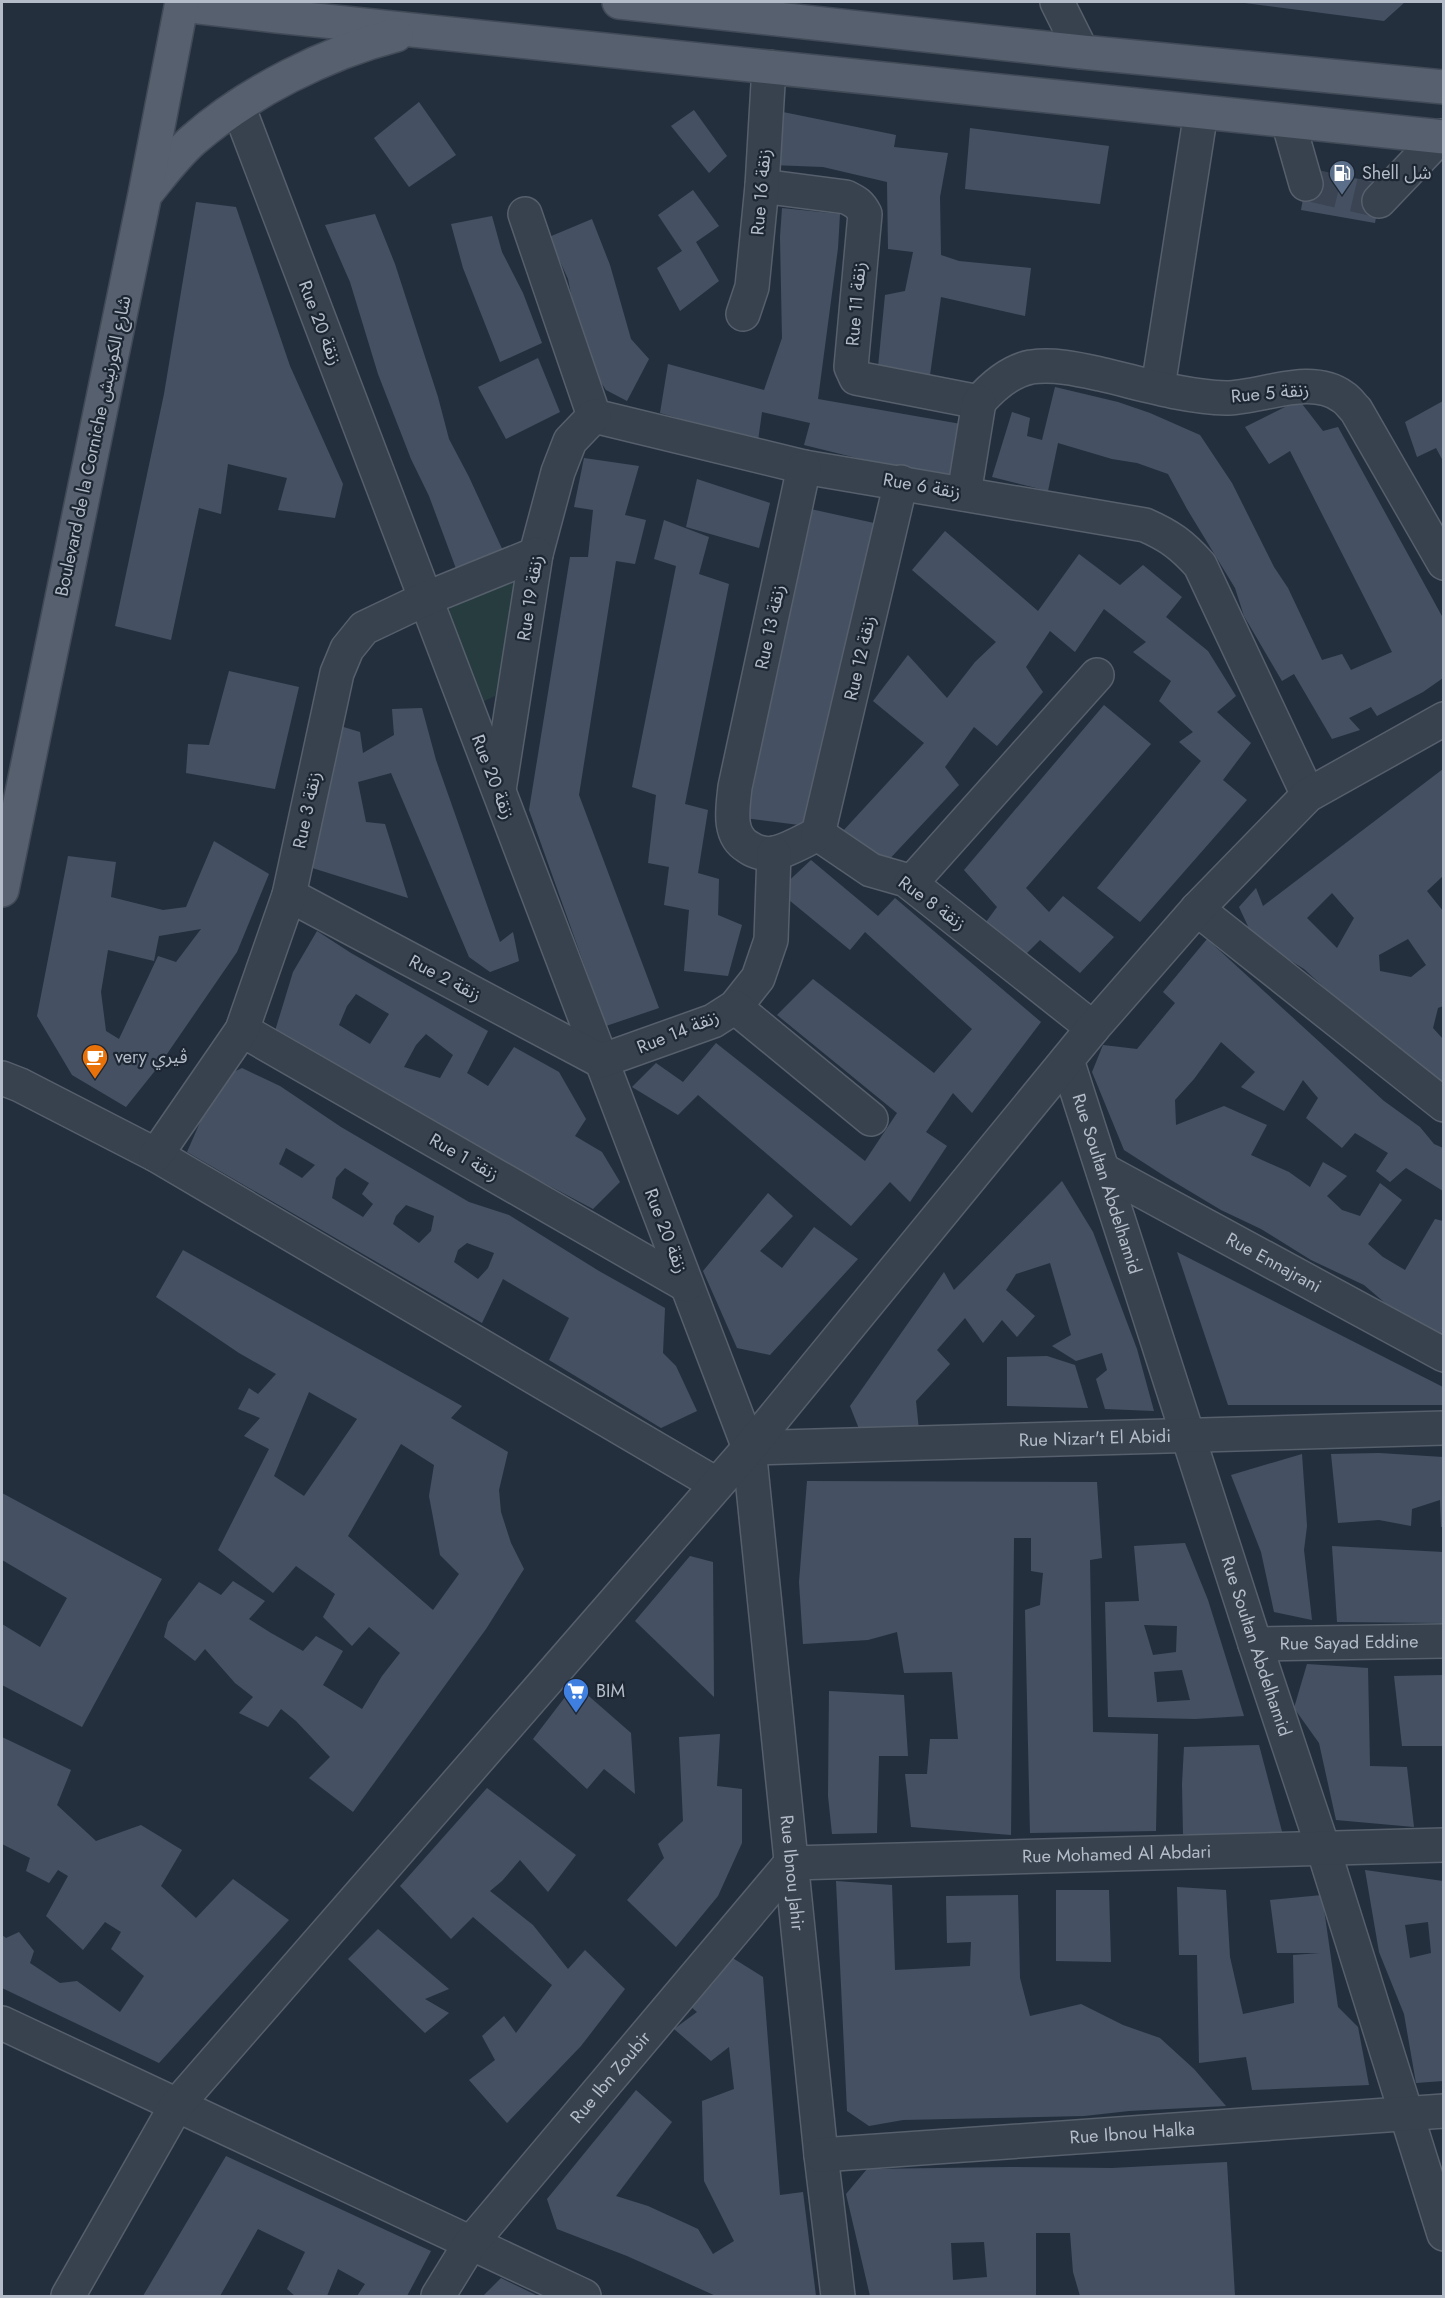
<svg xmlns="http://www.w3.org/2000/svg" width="1445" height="2298" font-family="Jost,'Noto Sans Arabic',sans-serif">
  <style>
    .green { fill: #263c3f }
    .building { fill: #455162; fill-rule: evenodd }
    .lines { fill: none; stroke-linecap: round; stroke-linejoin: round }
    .minor-tunnel { stroke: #3a4453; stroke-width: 33; stroke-dasharray: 33 16; stroke-linecap: butt }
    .minor-casing { stroke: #565f6c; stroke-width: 36 }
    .major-casing { stroke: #414a57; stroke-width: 36 }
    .minor { stroke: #38414e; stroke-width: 33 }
    .major { stroke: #56606e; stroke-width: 33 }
    .labels { text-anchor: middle; stroke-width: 4.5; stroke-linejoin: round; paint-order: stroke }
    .poi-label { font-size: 18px; fill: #b4bcc9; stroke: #1d2633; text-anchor: start }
    .street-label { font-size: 18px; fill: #b4bcc9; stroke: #1d2633 }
  </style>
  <rect width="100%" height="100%" fill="#242f3e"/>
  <!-- green -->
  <path class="green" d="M511,580L516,584V592L495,696L484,701L480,699L449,618L450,608L454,604Z"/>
  <!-- building -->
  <g class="building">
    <path d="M1237,2H1405L1384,21Z"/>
    <path d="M419,102L456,155L409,187L374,138Z"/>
    <path d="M694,110L727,156L709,173L671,126Z"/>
    <path d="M778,111L896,135L894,147L948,153L940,197L941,255L959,261L1031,268L1025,316L941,297L930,375L878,367L885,295L905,291L913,252L888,249L887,182L823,167L772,165Z"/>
    <path d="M970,128L1109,146L1100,204L965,189Z"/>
    <path d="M1308,170L1382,183L1375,223L1301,210Z"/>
    <path d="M693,190L719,226L696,242L719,281L680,311L657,268L682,251L658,215Z"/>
    <path d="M196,202L236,207L290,366L343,484L335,518L278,510L287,478L228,464L221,514L199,508L171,640L115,626L164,394Z"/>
    <path d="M782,208L840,214L838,248L818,399L961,424L953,476L873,462L804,445L810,423L762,412L758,441L660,413L668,364L764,390L782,338L780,237Z"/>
    <path d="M375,214L395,264L438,397L449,439L469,477L504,553L458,574L429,496L411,459L378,374L350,282L325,225Z"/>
    <path d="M492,216L502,252L523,293L542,343L500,362L463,268L451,224Z"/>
    <path d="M592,219L610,265L631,339L649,359L627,401L606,390L584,357L568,279L549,237Z"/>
    <path d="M538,358L560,412L506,439L478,387Z"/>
    <path d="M1055,387L1118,402L1150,413L1200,435L1232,483L1274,567L1288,588L1322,660L1342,654L1351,670L1392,652L1290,451L1269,464L1245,427L1299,400L1323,431L1338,427L1443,618V678L1423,692L1377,716L1371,707L1349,718L1360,730L1332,739L1294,674L1282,681L1244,616L1235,588L1187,509L1168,474L1137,463L1112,459L1058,443L1048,491L992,477L1012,412L1030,418L1027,436L1042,440Z"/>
    <path d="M1443,401V461L1436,448L1417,457L1405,422Z"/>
    <path d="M584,458L639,466L625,515L646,520L635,564L616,561L579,795L659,1008L606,1026L529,810L570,557H588L593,510L574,507Z"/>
    <path d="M697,479L770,503L759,548L686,527Z"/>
    <path d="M806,508L874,523L807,826L744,818Z"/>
    <path d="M664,520L709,537L699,574L729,584L685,804L708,810L698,873L719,879L718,915L742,925L728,976L684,971L689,910L664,905L669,867L648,863L656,795L632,787L676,566L654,559Z"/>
    <path d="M945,531L1038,611L1079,554L1120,585L1143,565L1182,597L1166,617L1208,651L1236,696L1217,712L1251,743L1223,780L1247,800L1140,922L1097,888L1201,761L1179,742L1193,732L1159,701L1171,681L1133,652L1146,642L1104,609L1075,652L1050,631L1026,667L1043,692L997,746L974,727L945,767L959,785L883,866L843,831L924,743L873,701L908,655L947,698L975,662L996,642L912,570Z"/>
    <path d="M229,671L299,687L275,789L186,773L188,744L209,745Z"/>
    <path d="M1104,705L1151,744L1026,888L1049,912L1063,896L1114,937L1080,973L1040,940L1022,958L983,926L997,907L964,870Z"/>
    <path d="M422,708L436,760L500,942L513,932L519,961L490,972L469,957L391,773L358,782L366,822L385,824L408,898L306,866L337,725L360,732L363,753L394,735L392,709Z"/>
    <path d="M1443,769V876L1427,891L1443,911V1006L1438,1008L1433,1028L1443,1039V1096L1304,969L1253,937L1239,907L1256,888L1263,906ZM1332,893L1354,918L1337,948L1307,918ZM1408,939L1426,965L1411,977L1380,971L1379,955Z"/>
    <path d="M214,841L269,874L237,952L158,1067L126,1107L72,1075L37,1016L68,856L116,862L111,897L163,910L186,907ZM201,929L176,962L158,956L119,1039L106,1031L101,992L108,950L154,961L159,936Z"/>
    <path d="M811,860L878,916L895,898L1041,1022L972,1113L953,1093L926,1132L947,1146L910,1202L890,1182L851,1226L698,1095L678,1115L632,1087L656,1063L683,1082L716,1043L865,1161L897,1113L777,1015L813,979L934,1073L972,1029L865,932L850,950L778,891Z"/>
    <path d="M317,931L351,953L488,1031L467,1073L488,1086L514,1047L559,1072L586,1119L575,1136L602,1152L620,1182L593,1209L437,1126L275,1031L293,972ZM356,994L389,1014L370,1044L339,1025L347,1006ZM426,1034L453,1055L440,1078L404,1067L416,1045Z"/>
    <path d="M1207,939L1384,1101L1420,1127L1434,1144L1443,1148V1191L1406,1168L1390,1182L1376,1171L1388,1153L1355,1133L1342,1148L1306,1118L1318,1098L1303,1080L1284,1111L1241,1087L1255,1072L1221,1042L1194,1079L1175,1100L1176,1125L1224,1106L1267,1125L1251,1155L1289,1172L1310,1187L1323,1162L1347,1176L1327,1196L1342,1210L1360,1216L1380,1183L1402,1200L1368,1244L1383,1257L1405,1270L1435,1219L1443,1221V1338L1391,1308L1364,1285L1311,1260L1261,1229L1221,1210L1166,1177L1124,1150L1092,1072L1103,1045L1137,1049L1175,1003L1163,992Z"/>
    <path d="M242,1068L280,1086L341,1127L469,1202L509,1215L599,1271L665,1308L663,1353L676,1366L697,1411L661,1428L549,1360L569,1318L503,1279L482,1323L187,1152L209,1102L214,1081ZM286,1148L315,1165L302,1178L279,1164ZM345,1168L369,1183L362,1194L373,1204L363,1217L332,1198L336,1178ZM406,1205L434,1216L431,1231L419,1243L393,1224L396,1216ZM467,1243L494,1253L488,1268L478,1279L454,1262L458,1250Z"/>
    <path d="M1062,1181L1093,1232L1137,1349L1154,1411L1105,1409L1096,1379L1107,1370L1102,1353L1076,1361L1052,1346L1071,1335L1050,1263L1016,1274L1006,1290L1035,1316L1017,1337L1002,1320L983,1343L965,1318L937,1350L950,1364L916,1401L919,1430L861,1434L850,1406L944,1272L954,1290Z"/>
    <path d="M768,1193L793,1216L760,1251L782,1268L814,1227L858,1259L770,1355L737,1348L703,1271Z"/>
    <path d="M183,1250L462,1406L451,1418L508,1452L499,1490L501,1512L511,1543L524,1569L486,1629L353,1812L309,1778L330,1757L296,1721L281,1709L268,1727L239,1713L253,1697L235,1683L205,1649L195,1661L164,1637L168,1622L199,1582L221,1595L233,1581L265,1601L249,1619L271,1633L303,1651L316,1636L343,1651L323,1685L362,1709L382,1676L400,1653L369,1627L352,1646L323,1617L335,1594L296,1566L273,1593L218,1550L269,1449L244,1436L260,1418L238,1409L249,1388L258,1394L276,1374L239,1353L156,1297ZM309,1392L357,1419L304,1496L274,1476ZM401,1444L434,1465L429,1496L440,1555L459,1574L433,1610L348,1536Z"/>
    <path d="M1177,1252L1443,1387V1405H1228Z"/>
    <path d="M1047,1356L1075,1365L1088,1408L1007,1406V1357Z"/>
    <path d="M1379,1453L1443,1457V1527H1441L1440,1500L1412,1509L1411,1526L1379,1520L1338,1523L1331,1454Z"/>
    <path d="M1302,1454L1307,1526L1304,1550L1312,1620L1274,1612L1261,1552L1231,1475Z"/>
    <path d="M807,1481L1097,1482L1102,1558L1090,1560L1093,1732L1158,1734L1156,1831L1030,1833L1025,1610L1040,1605L1043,1573L1031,1571V1538H1014L1011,1835L911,1827L905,1774H927L930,1739H958L952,1672L904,1673L897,1632L868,1640L803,1644L799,1582Z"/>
    <path d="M2,1493L162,1579L82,1727L2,1685V1624L40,1647L67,1598L2,1560Z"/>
    <path d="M1185,1543L1208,1600L1244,1716L1195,1719L1108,1717L1105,1602L1139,1601L1134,1546ZM1144,1625L1177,1626L1176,1652L1153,1655ZM1182,1670L1190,1700L1157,1702L1154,1672Z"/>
    <path d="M1332,1546L1443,1552V1623L1337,1622Z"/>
    <path d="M690,1556L713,1562L714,1697L635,1621Z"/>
    <path d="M1307,1664L1368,1668L1370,1766L1407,1767L1414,1827L1336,1820L1319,1743L1294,1708Z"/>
    <path d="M1443,1675V1746H1402L1394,1676Z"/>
    <path d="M575,1684L631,1733L635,1794L604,1769L587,1789L533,1739Z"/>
    <path d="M829,1691L904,1695L908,1756H879L877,1833L832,1834L828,1796Z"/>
    <path d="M720,1734L717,1786L742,1789V1843L718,1896L676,1947L627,1900L664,1858L658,1844L683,1821L679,1737Z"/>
    <path d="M2,1737L71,1770L57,1805L96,1841L141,1825L182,1850L161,1886L196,1918L233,1879L289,1920L159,2063L2,1988V1935L6,1938L19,1932L34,1951L30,1963L60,1983L77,1981L120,2012L144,1976L111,1949L121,1932L105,1922L83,1950L46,1916L68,1876L58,1870L49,1883L26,1871L30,1858L2,1844Z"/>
    <path d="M1259,1745L1284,1839L1183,1834L1182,1784L1184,1747Z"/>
    <path d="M487,1788L576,1855L548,1892L520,1860L502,1881L490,1891L533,1925L568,1969L585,1950L625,1989L581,2046L507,2123L469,2080L495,2060L482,2036L504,2016L516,2033L552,1985L473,1917L451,1939L400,1886Z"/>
    <path d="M1365,1870L1443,1881V2081L1416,2083L1404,2014L1379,1952ZM1428,1922L1431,1953L1410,1958L1405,1925Z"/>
    <path d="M836,1881L892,1885L895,1970L970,1966L971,1942L947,1943L946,1896L1018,1895L1020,1978L1030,2016L1081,2004L1123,2025L1160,2038L1194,2069L1226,2106L1129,2111L1084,2116L903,2120L869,2126L847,2111Z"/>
    <path d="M1177,1887L1226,1890L1230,1957L1243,2014L1294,2003L1293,1955L1320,1953H1277L1270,1900L1322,1895L1338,2007L1358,2027L1369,2085L1252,2090L1246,2057L1199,2063L1197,1955H1179Z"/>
    <path d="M1056,1890H1109L1111,1962L1056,1961Z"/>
    <path d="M378,1929L449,1989L425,1999L449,2013L425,2033L348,1959Z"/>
    <path d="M723,1952L763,1977L780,2195L803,2192L816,2296H716L627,2256L557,2229L547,2199L636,2090L672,2122L616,2196L648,2206L698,2229L713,2254L734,2241L704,2181L702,2101L734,2089L729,2047L711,2061L674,2029L697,2012L684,2001Z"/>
    <path d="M226,2156L431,2251L407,2296H357L365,2284L338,2269L327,2296H295L287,2289L305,2252L258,2229L220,2296H143Z"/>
    <path d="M1227,2162L1235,2296H1080L1073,2272L1070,2233H1036V2296H870L846,2194L867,2169L1009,2167L1112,2168ZM984,2242L987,2277L953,2280L951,2243Z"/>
    <path d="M501,2278L538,2296H483Z"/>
  </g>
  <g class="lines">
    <!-- minor-tunnel -->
    <path class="minor-tunnel" d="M1306,184L1379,201"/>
    <!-- minor casing -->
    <g class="minor-casing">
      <g id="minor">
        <path d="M1057,2L1082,52"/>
        <path id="s1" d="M238,106L749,1448L821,2155L838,2296"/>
        <path d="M1288,121L1306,184"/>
        <path d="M762,186L846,197C856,202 860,204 865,214L851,367L856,378L979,402"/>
        <path d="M1379,201L1441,136"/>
        <path d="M525,214L594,416L804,467L1145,525C1170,536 1182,545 1200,565L1308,795"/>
        <path d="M743,314L752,287L762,186L769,67"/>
        <path d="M1158,387L1201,112"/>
        <path d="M979,402C993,386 1010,371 1031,367C1055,364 1077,369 1100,374C1140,383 1184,397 1226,398C1261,398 1311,373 1343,397C1348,400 1352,406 1356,410L1444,563"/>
        <path d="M804,467L735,787C733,807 727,835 748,847C755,852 766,855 775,853C789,850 805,840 818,834L871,870L906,880L1093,1028"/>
        <path d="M964,494L979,402"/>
        <path d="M499,790L536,554L558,472L570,441L594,416"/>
        <path d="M818,834L901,482"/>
        <path d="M911,883L1097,675"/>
        <path d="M289,895L601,1061L713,1021L735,1007L758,978L771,940L774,853"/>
        <path d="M1197,909L1444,1105"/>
        <path d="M735,1007L871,1119"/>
        <path d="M242,1030L686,1285"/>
        <path id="s2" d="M1067,1060L1255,1644L1323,1848L1444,2234"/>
        <path d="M2,1078L20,1085L156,1155L716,1484"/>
        <path d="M156,1155L242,1030L289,895L337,673L347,649L364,628L425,599L536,554"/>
        <path id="s3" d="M1103,1170L1444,1355"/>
        <path id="s4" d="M749,1448L1444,1428"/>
        <path id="s5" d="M1255,1644L1444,1641"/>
        <path d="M2,2023L584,2296"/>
        <path id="s6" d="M821,2155L1444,2111"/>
        <path d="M68,2296L176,2106L749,1448L1093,1028L1197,909L1308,795L1444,719"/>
        <path id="s7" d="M438,2296L470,2244L791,1863L1444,1845"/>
      </g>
    </g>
    <!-- major casing -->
    <g class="major-casing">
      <g id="major">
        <path d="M619,2L1082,52L1444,87"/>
        <path d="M182,5L277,16L1444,137"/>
        <path d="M148,191C162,174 176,155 193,140C248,92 326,53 396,35"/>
        <path d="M2,890L145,194L182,2"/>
      </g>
    </g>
    <!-- minor -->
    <use href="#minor" class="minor"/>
    <!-- major -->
    <use href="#major" class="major"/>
  </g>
  <!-- icons -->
  <defs>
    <g id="fuel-pin" transform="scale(1.35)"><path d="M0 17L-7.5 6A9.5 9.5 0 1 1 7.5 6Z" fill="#5c6f8a" stroke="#1d2633"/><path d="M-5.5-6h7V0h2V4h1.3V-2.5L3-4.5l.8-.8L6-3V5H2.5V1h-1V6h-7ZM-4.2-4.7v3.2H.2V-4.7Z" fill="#fff"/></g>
    <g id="cafe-pin" transform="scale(1.35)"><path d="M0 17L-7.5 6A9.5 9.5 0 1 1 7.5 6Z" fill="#e8710a" stroke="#1d2633"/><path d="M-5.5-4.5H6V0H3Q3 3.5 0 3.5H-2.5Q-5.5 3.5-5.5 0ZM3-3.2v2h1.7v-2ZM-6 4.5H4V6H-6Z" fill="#fff"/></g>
    <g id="supermarket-pin" transform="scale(1.35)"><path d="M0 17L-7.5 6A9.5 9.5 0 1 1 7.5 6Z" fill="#3f7fe0" stroke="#1d2633"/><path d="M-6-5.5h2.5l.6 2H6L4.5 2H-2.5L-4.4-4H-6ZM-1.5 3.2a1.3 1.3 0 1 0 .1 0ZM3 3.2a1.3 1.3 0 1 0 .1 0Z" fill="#fff"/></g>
  </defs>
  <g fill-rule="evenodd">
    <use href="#fuel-pin" x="1342" y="173"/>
    <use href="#cafe-pin" x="95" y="1057"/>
    <use href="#supermarket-pin" x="576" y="1691"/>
  </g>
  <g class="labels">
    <!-- poi labels -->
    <g class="poi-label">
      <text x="1362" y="179">Shell شل</text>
      <text x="115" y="1063">very ڤيري</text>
      <text x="596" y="1697">BIM</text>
    </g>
    <!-- street labels -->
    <g class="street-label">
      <text transform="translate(761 192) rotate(-85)" y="6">Rue 16 زنقة</text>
      <text transform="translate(856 304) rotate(-85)" y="6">Rue 11 زنقة</text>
      <text transform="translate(320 323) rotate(69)" y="6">Rue 20 زنقة</text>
      <text transform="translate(1270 393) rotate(-5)" y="6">Rue 5 زنقة</text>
      <text transform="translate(93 446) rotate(-78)" y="6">Boulevard de la Corniche شارع الكورنيش</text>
      <text transform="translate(922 486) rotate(10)" y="6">Rue 6 زنقة</text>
      <text transform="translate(530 598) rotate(-81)" y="6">Rue 19 زنقة</text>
      <text transform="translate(770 627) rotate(-78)" y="6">Rue 13 زنقة</text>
      <text transform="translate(860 658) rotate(-77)" y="6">Rue 12 زنقة</text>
      <text transform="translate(493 777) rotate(69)" y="6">Rue 20 زنقة</text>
      <text transform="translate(307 810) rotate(-78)" y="6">Rue 3 زنقة</text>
      <text transform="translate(932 903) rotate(36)" y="6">Rue 8 زنقة</text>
      <text transform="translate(445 978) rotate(28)" y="6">Rue 2 زنقة</text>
      <text transform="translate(678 1032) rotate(-22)" y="6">Rue 14 زنقة</text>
      <text transform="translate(464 1157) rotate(30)" y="6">Rue 1 زنقة</text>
      <text dy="6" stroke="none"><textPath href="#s2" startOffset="130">Rue Soultan Abdelhamid</textPath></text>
      <text transform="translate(666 1231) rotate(69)" y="6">Rue 20 زنقة</text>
      <text dy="6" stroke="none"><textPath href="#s3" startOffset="194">Rue Ennajrani</textPath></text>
      <text dy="6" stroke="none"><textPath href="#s4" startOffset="346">Rue Nizar't El Abidi</textPath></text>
      <text dy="6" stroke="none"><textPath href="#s5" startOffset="94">Rue Sayad Eddine</textPath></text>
      <text dy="6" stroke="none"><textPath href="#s2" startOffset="616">Rue Soultan Abdelhamid</textPath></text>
      <text dy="6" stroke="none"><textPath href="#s7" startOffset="885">Rue Mohamed Al Abdari</textPath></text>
      <text dy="6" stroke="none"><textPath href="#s1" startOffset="1863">Rue Ibnou Jahir</textPath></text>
      <text dy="6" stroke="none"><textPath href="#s7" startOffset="279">Rue Ibn Zoubir</textPath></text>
      <text dy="6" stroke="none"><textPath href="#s6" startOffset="312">Rue Ibnou Halka</textPath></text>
    </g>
  </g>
  <!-- border -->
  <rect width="1445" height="2298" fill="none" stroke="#b4bcc9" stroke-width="6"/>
</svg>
